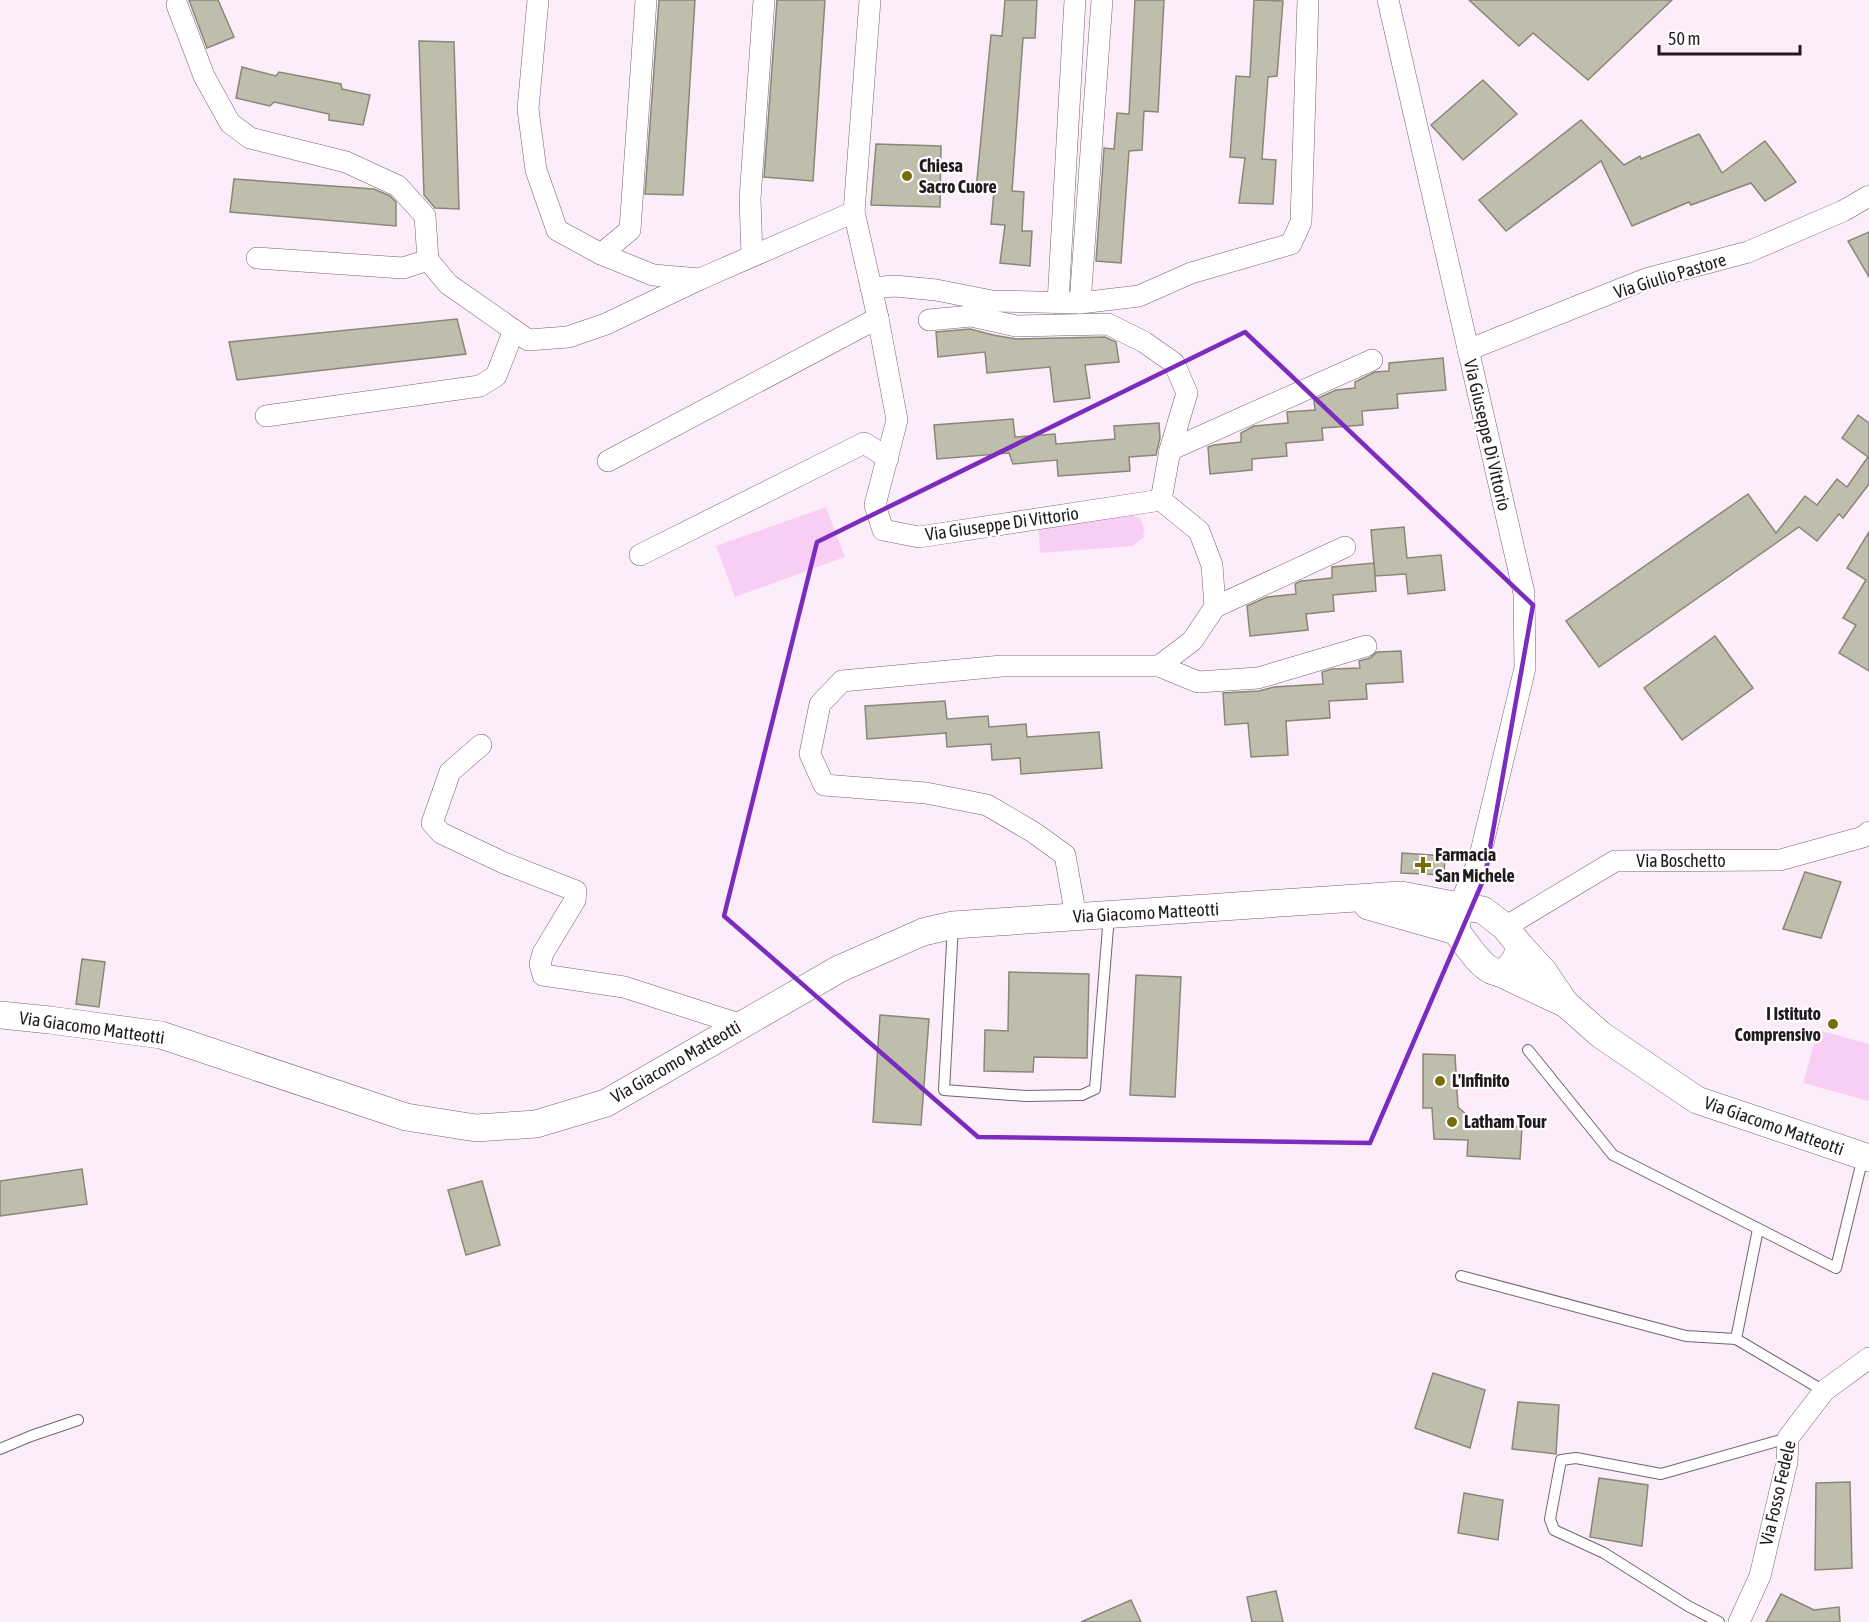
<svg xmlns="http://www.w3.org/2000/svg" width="1869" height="1622" font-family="'Asap Condensed',sans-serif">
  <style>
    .green { fill: #f9cef4 }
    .building { fill: #bfbdab; stroke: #898877; stroke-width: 1.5 }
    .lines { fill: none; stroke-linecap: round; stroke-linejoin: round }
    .service-casing { stroke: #726470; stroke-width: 12 }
    .minor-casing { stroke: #726470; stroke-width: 22 }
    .tertiary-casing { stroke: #726470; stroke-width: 28 }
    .service { stroke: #fff; stroke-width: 10 }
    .minor { stroke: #fff; stroke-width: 21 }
    .tertiary { stroke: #fff; stroke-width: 27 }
    .marked { fill: none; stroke: #7b2cbf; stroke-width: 4.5; stroke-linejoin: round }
    .poi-dot { fill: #766e0b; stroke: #fff; stroke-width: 2 }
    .labels { text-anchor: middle; stroke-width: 4.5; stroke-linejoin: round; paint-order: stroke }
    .poi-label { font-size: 18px; font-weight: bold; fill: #201a1f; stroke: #fff; text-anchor: start }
    .street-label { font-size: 18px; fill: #201a1f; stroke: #fff }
  </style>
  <rect width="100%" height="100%" fill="#fdedfa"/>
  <!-- green -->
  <g class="green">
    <path d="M826,507L845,557L735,597L716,546Z"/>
    <path d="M1129,514L1140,518L1144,528L1143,538L1132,546L1040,553L1038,521Z"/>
    <path d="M1818,1030L1869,1044V1101L1803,1083Z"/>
  </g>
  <!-- building -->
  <g class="building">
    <path d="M189,0H218L234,37L207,48Z"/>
    <path d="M659,0H695L683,195L645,194Z"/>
    <path d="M777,0H825L813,181L764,177Z"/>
    <path d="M1005,0H1037L1035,38H1023L1012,191L1024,192L1022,231H1032L1030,266L1000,263L1005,225L991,224L994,191L976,190L991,35L1002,36Z"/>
    <path d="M1135,0H1164L1158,112L1144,111L1142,150L1129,151L1121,263L1096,261L1104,148L1114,149L1117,113L1129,114Z"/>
    <path d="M1254,0L1283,1L1277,76L1268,77L1262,159L1276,160L1273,204L1239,203L1245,158L1230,157L1236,76L1250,77Z"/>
    <path d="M1469,0H1672L1588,80L1533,33L1519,46Z"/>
    <path d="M419,41L454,42L459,209L435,208L424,195Z"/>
    <path d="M242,67L276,76L279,72L341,84L342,89L370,95L363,125L329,120V114L274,102L270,106L236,98Z"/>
    <path d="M1483,80L1517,114L1463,160L1431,125Z"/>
    <path d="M1581,120L1624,165L1640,156L1641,159L1699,134L1722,173L1765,141L1796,182L1765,201L1751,183L1691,205L1689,202L1632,226L1601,161L1506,231L1479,200Z"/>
    <path d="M876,144L941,146L940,207L871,205Z"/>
    <path d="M234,179L374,189L390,196L396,202V226L230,212Z"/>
    <path d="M1869,232V277L1848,241Z"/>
    <path d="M457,319L466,354L237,380L229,342Z"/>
    <path d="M970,329L993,335L1016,339L1105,337L1116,342L1119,362L1085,365L1090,398L1054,402L1050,367L987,373L985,352L938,357L936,332Z"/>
    <path d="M1443,358L1446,390L1397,394L1398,408L1362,411L1363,425L1322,428L1323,440L1286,443L1287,456L1252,459V470L1210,474L1208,447L1214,445L1241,442V433L1254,426L1288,423L1287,412L1315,410L1314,400L1336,390L1355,388V382L1375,372L1389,371V363Z"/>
    <path d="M1858,415L1869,423V484L1843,518L1839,514L1817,541L1799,527L1599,667L1566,621L1748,494L1776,533L1805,496L1817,505L1837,479L1847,487L1868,457L1842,438Z"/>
    <path d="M1013,419L1015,437L1055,434L1056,444L1115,439L1114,426L1159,423L1160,438L1156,455L1129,457L1130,471L1058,476L1057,460L1013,464L1009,453L937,459L934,425Z"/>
    <path d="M1404,527L1407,558L1441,555L1445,590L1408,594L1406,574L1375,576L1371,530Z"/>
    <path d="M1869,532V671L1839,653L1856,625L1843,618L1866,580L1847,568Z"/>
    <path d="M1374,563L1376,591L1333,595L1334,611L1306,614L1308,630L1250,636L1247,606L1267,597L1296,594L1295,584L1301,581L1332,578V567Z"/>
    <path d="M1715,636L1753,688L1682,740L1644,688Z"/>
    <path d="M1401,651L1403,682L1366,684L1367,699L1329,701L1330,718L1286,721L1288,755L1251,757L1248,723L1225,725L1223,693L1259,691L1274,687L1323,684L1322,672L1332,669L1360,668L1359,661L1370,658L1377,652Z"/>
    <path d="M945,701L947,719L988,716L989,727L1026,724L1027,737L1099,732L1102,768L1021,774L1020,758L992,760L991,744L947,747L946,733L867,739L865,706Z"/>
    <path d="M1402,853L1445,856L1444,875L1401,873Z"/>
    <path d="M1805,872L1841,882L1821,938L1783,929Z"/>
    <path d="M82,959L105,962L99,1007L76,1004Z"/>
    <path d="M1009,972L1089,974L1087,1058L1034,1057L1033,1072L984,1071L985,1030L1008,1031Z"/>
    <path d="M1136,975L1181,977L1175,1097L1130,1095Z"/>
    <path d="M880,1015L929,1019L921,1125L873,1122Z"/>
    <path d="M1423,1054L1455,1055L1458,1107L1478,1125L1522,1127L1520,1159L1467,1156L1468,1140L1434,1139L1432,1108H1423Z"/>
    <path d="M82,1169L87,1204L0,1216V1181Z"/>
    <path d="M482,1181L500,1245L466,1255L448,1190Z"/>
    <path d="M1433,1373L1485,1390L1470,1448L1415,1428Z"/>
    <path d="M1518,1402L1559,1405L1556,1454L1512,1449Z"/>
    <path d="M1599,1478L1648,1485L1642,1546L1590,1537Z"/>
    <path d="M1850,1482L1852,1568L1815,1570L1816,1483Z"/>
    <path d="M1464,1493L1503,1500L1498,1540L1458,1533Z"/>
    <path d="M1276,1591L1283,1622H1252L1247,1597Z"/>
    <path d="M1781,1594L1814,1610L1839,1607L1840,1622H1766Z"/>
    <path d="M1131,1600L1141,1622H1081Z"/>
  </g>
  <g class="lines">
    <!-- service casing -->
    <g class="service-casing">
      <g id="service">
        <path d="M953,925L944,1090L1026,1096L1082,1095L1095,1089L1109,915"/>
        <path d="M1528,1050L1613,1155L1836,1268L1863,1157"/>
        <path d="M1461,1276L1686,1336L1736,1339L1824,1391"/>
        <path d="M1736,1339L1758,1229"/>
        <path d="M0,1449L31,1436L78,1420"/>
        <path d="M1719,1622L1688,1606L1604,1553L1554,1530L1550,1519L1561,1460L1576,1458L1661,1474L1788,1438"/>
      </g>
    </g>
    <!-- minor casing -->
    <g class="minor-casing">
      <g id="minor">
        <path d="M538,0L528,109L536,170L557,230L601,254L653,275L700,279L854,212"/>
        <path d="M870,0L854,212L878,318L897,420L875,505L883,530L919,537L1161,500L1199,531L1212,565L1215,607L1192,641L1159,666"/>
        <path d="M1388,0L1524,593L1525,668L1479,860L1459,906"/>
        <path d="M177,5L204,76L230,123L250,138L346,162L398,186L425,216L428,260L448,284L528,340L568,337L606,324L700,279"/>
        <path d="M601,254L630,230L646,0"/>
        <path d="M752,256L750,199L764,0"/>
        <path d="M257,258L403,268L428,260"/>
        <path d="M871,288L895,286L936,290L992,301L1080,303L1139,296L1191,273L1291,244L1301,222L1308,0"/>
        <path d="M1058,303L1075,0"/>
        <path d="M1080,303L1102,0"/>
        <path d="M929,320L971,316L1016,326L1108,324L1144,342L1174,363L1187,393L1170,450L1161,500"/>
        <path d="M1468,350L1646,279L1748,252L1843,211L1869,196"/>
        <path d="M266,416L480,386L496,376L514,330"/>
        <path d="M1170,450L1372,360"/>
        <path d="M608,461L878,318"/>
        <path d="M640,555L864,443L888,458"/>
        <path d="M1215,607L1345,547"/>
        <path d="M481,745L450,772L432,823L441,833L504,863L576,891L575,900L543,953L540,964L543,975L624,987L742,1025"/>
        <path d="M1076,917L1065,855L1033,832L987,805L926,793L824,785L810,754L820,704L842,681L1002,666H1159L1198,682L1258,678L1366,646"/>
        <path d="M1505,927L1615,861L1780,860L1863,837L1869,832"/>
        <path d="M1739,1622L1760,1576L1787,1462L1788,1438L1824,1391L1869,1358"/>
      </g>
    </g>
    <!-- tertiary casing -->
    <g class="tertiary-casing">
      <g id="tertiary">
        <path d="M1368,906L1456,931"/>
        <path d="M1459,906L1483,910L1505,927L1521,947C1500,1001 1475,955 1456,931Z"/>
        <path d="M1521,947L1544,972L1565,1003"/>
        <path d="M1500,973L1566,1004L1601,1035L1697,1100L1869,1158"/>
        <path d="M0,1015L50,1020L161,1035L406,1117L476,1128L536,1124L606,1103L839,969L923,932L953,925L1401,895L1459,906"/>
      </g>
    </g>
    <!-- service -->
    <use href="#service" class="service"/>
    <!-- minor -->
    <use href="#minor" class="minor"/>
    <!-- tertiary -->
    <use href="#tertiary" class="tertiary"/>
  </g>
  <!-- marked area -->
  <path class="marked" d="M1245,332L1533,605L1485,876L1370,1143L978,1137L724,916L817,542Z"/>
  <!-- markers -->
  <g class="poi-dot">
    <circle cx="907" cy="176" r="6"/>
    <path d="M1420 856h6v6h6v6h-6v6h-6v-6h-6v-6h6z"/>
    <circle cx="1833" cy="1024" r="6"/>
    <circle cx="1440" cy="1081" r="6"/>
    <circle cx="1452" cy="1122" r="6"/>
  </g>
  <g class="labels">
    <!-- poi labels -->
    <g class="poi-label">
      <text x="919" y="172">Chiesa<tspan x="919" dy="21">Sacro Cuore</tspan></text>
      <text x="1435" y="861">Farmacia<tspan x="1435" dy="21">San Michele</tspan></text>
      <text x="1821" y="1020" text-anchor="end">I Istituto<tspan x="1821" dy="21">Comprensivo</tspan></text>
      <text x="1452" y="1087">L'Infinito</text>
      <text x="1464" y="1128">Latham Tour</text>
    </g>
    <!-- street labels -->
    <g class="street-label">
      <text transform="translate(1670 276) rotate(-17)" y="6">Via Giulio Pastore</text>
      <text transform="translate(1487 435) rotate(77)" y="6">Via Giuseppe Di Vittorio</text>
      <text transform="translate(1002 524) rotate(-8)" y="6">Via Giuseppe Di Vittorio</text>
      <text x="1681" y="867">Via Boschetto</text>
      <text transform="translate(1146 913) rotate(-3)" y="6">Via Giacomo Matteotti</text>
      <text transform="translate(92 1028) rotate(8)" y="6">Via Giacomo Matteotti</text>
      <text transform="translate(676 1062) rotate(-30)" y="6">Via Giacomo Matteotti</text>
      <text transform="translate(1774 1126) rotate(19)" y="6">Via Giacomo Matteotti</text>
      <text transform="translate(1778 1493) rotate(-77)" y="6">Via Fosso Fedele</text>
    </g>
  </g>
  <!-- scale -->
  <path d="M1659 45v9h141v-9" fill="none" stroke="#201a1f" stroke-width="3"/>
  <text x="1668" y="45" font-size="18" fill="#201a1f" stroke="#ffffff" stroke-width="4.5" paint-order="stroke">50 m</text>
</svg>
